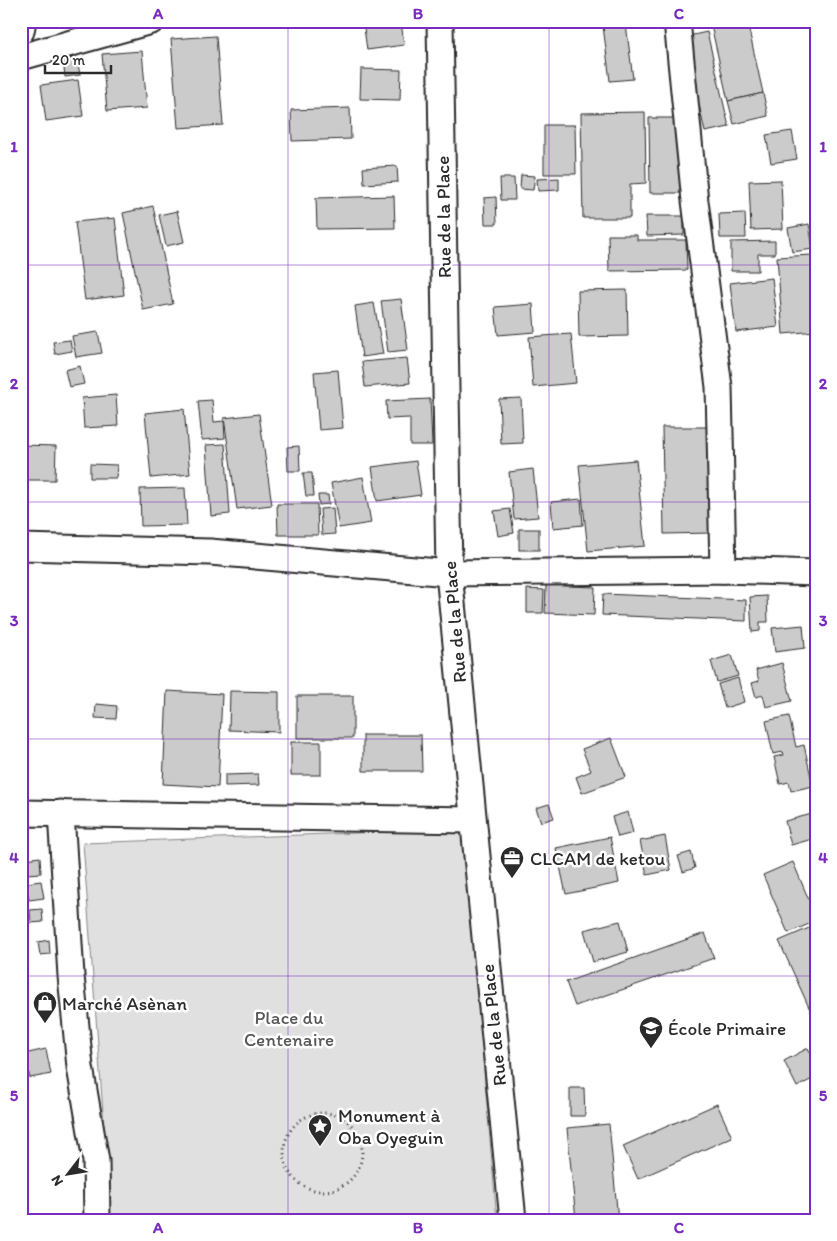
<svg xmlns="http://www.w3.org/2000/svg" width="837" height="1241" font-family="Itim,sans-serif">
  <style>
    .green { fill: #e0e0e0; stroke: #868686 }
    .building { fill: #cbcbcb; stroke: #2b2b2b }
    .lines { fill: none; stroke-linecap: round; stroke-linejoin: round }
    .minor-casing { stroke: #2b2b2b; stroke-width: 29 }
    .path { stroke: #2b2b2b; stroke-width: 3; stroke-dasharray: 1 4; stroke-linecap: butt }
    .minor { stroke: #fff; stroke-width: 25 }
    .grid { fill: none; stroke: #7b2cbf; stroke-width: 1; stroke-opacity: 0.55 }
    .labels { text-anchor: middle; stroke-width: 5; stroke-linejoin: round; paint-order: stroke }
    .street-label { font-size: 19px; fill: #2b2b2b; stroke: #fff }
    .poi-label { font-size: 19px; fill: #2b2b2b; stroke: #fff; text-anchor: start }
    .park-label { font-size: 19px; fill: #585858; stroke: #fff }
    .neatline { fill: none; stroke: #7b2cbf; stroke-width: 2 }
    .grid-label { font-size: 16px; text-anchor: middle; font-weight: bold; fill: #7b2cbf }
  </style>
  <rect width="100%" height="100%" fill="#fff"/>
  <filter id="ink" filterUnits="userSpaceOnUse"><feTurbulence type="fractalNoise" baseFrequency=".02" numOctaves="2"/><feDisplacementMap in="SourceGraphic" scale="10" xChannelSelector="R" yChannelSelector="G"/><feConvolveMatrix kernelMatrix="1 2 1 2 8 2 1 2 1" color-interpolation-filters="sRGB"/></filter>
  <g filter="url(#ink)">
    <!-- green -->
    <path class="green" d="M463,829L497,1220H111L83,843Z"/>
    <!-- building -->
    <g class="building">
      <path d="M363,21H401L404,45L367,50Z"/>
      <path d="M727,21H747L763,93L728,101L711,25Z"/>
      <path d="M626,24L633,79L610,81L603,26Z"/>
      <path d="M707,32L729,127L705,132L684,37Z"/>
      <path d="M216,36L223,125L178,128L171,39Z"/>
      <path d="M142,51L147,108L107,111L102,54Z"/>
      <path d="M77,58L80,75L65,77L63,59Z"/>
      <path d="M361,69L401,70L400,100L360,99Z"/>
      <path d="M78,80L83,116L46,121L41,85Z"/>
      <path d="M763,93L768,116L734,124L728,101Z"/>
      <path d="M350,108L351,139L292,141L291,110Z"/>
      <path d="M645,112L646,183L630,184V218H583L581,113Z"/>
      <path d="M649,118H682L683,193H650Z"/>
      <path d="M544,125H575L576,174H544Z"/>
      <path d="M792,131L797,159L771,163L766,135Z"/>
      <path d="M397,166L398,182L364,184L363,168Z"/>
      <path d="M521,175L535,176L533,190L520,189Z"/>
      <path d="M500,178H514L515,200H501Z"/>
      <path d="M559,178V190L538,191L537,179Z"/>
      <path d="M781,180L783,229L751,230L749,181Z"/>
      <path d="M394,196L395,228L317,229L316,198Z"/>
      <path d="M496,197L497,224H485L484,198Z"/>
      <path d="M153,206L173,304L143,310L123,213Z"/>
      <path d="M177,211L184,242L166,246L159,215Z"/>
      <path d="M745,213L746,238H720L719,214Z"/>
      <path d="M646,216H684V235L647,236Z"/>
      <path d="M115,218L124,295L85,300L75,222Z"/>
      <path d="M809,224L813,249L792,252L788,228Z"/>
      <path d="M608,235H637V240H686L687,270L609,271Z"/>
      <path d="M775,241V254H758V271H731V242Z"/>
      <path d="M812,255L816,302V331L783,334L777,257Z"/>
      <path d="M772,278L778,327L736,332L730,283Z"/>
      <path d="M627,290L628,336L579,337L578,291Z"/>
      <path d="M401,299L408,350L388,352L381,301Z"/>
      <path d="M374,303L383,354L362,357L355,306Z"/>
      <path d="M533,304L535,332L498,335L495,307Z"/>
      <path d="M98,332L102,353L76,357L72,336Z"/>
      <path d="M571,334L576,383L533,387L529,337Z"/>
      <path d="M70,340L72,351L55,354L53,342Z"/>
      <path d="M407,358L410,383L365,387L362,362Z"/>
      <path d="M80,366L84,384L69,387L65,370Z"/>
      <path d="M338,370L343,428L319,430L314,372Z"/>
      <path d="M116,395L118,426L84,428L82,398Z"/>
      <path d="M521,398L523,443L501,444L499,399Z"/>
      <path d="M430,399L432,445H410V418L387,419L386,401Z"/>
      <path d="M212,400L214,422L224,421L225,438L202,440L198,401Z"/>
      <path d="M184,409L190,474L151,478L145,413Z"/>
      <path d="M259,414L272,505L237,509L224,418Z"/>
      <path d="M662,427H709L711,533L664,534Z"/>
      <path d="M225,444L230,514L211,516L206,445Z"/>
      <path d="M21,445L56,446L55,480H21Z"/>
      <path d="M299,446L300,471H288L287,447Z"/>
      <path d="M636,460L645,546L588,551L579,465Z"/>
      <path d="M416,461L421,495L377,501L372,467Z"/>
      <path d="M90,464L117,465L116,478H90Z"/>
      <path d="M533,469L538,517L514,519L509,472Z"/>
      <path d="M303,473H312L314,496H306Z"/>
      <path d="M363,477L371,523L339,528L331,483Z"/>
      <path d="M185,488L187,525L141,526L140,489Z"/>
      <path d="M318,495H328L329,504L319,505Z"/>
      <path d="M581,499L583,525L553,528L551,502Z"/>
      <path d="M277,504H317L318,535H278Z"/>
      <path d="M333,508L335,534L322,535L320,509Z"/>
      <path d="M510,509L514,533L498,536L494,511Z"/>
      <rect x="519" y="529" width="20" height="21"/>
      <path d="M21,584L25,598L21,599Z"/>
      <path d="M546,585L595,587L594,615L545,613Z"/>
      <path d="M527,589L544,590L543,613H527Z"/>
      <path d="M603,594L746,600V621L602,615Z"/>
      <path d="M767,596L768,622H760V631L752,632L750,597Z"/>
      <path d="M803,625L805,648L775,652L772,628Z"/>
      <path d="M732,655L738,676L717,682L711,661Z"/>
      <path d="M782,663L792,701L766,707L763,695L756,697L752,683L759,681L756,670Z"/>
      <path d="M738,678L744,702L725,708L718,684Z"/>
      <path d="M167,691L222,694L218,787L163,784Z"/>
      <path d="M230,691L279,692V732L229,730Z"/>
      <rect x="297" y="696" width="56" height="42"/>
      <path d="M96,704L117,706L116,719L95,718Z"/>
      <path d="M789,716L796,747L804,745L813,786L791,791L789,782L780,784L774,757L784,755L783,752L773,754L766,721Z"/>
      <path d="M363,735H421L422,771H363Z"/>
      <path d="M611,738L626,777L582,793L576,777L591,771L582,749Z"/>
      <rect x="291" y="742" width="30" height="33"/>
      <path d="M258,774L259,785L225,786V775Z"/>
      <path d="M549,804L554,818L541,822L536,808Z"/>
      <path d="M628,812L633,833L618,837L612,817Z"/>
      <path d="M816,813V838L791,845L785,821Z"/>
      <path d="M665,836L671,870L647,875L640,841Z"/>
      <path d="M610,837L619,883L566,894L556,848Z"/>
      <path d="M691,852L695,868L683,872L678,856Z"/>
      <path d="M40,857L41,873L26,874L25,859Z"/>
      <path d="M793,862L816,917V921L788,933L763,875Z"/>
      <path d="M41,881L44,898L29,900L26,883Z"/>
      <path d="M42,909L43,922L31,923L30,910Z"/>
      <path d="M620,921L628,952L593,962L584,930Z"/>
      <path d="M816,925V1023L779,941Z"/>
      <path d="M705,933L714,958L575,1006L566,982Z"/>
      <path d="M49,940L50,954L40,955L38,942Z"/>
      <path d="M808,1048L816,1063V1077L797,1087L784,1061Z"/>
      <path d="M46,1049L51,1074L30,1078L24,1054Z"/>
      <path d="M570,1088H584L585,1116H570Z"/>
      <path d="M717,1104L732,1137L638,1179L623,1146Z"/>
      <path d="M609,1124L618,1220H576L567,1128Z"/>
    </g>
    <g class="lines">
      <!-- minor casing -->
      <g class="minor-casing">
        <g id="minor">
          <path d="M440,21L449,573L513,1220"/>
          <path d="M677,21L695,201L719,387L723,570"/>
          <path d="M21,31L23,21"/>
          <path d="M21,57L151,21"/>
          <path d="M21,547L210,552L449,573L723,570L816,573"/>
          <path d="M21,813L472,820"/>
          <path d="M61,813L71,976L80,1067L96,1161L97,1220"/>
        </g>
      </g>
      <!-- path -->
      <circle class="path" cx="323" cy="1152" r="39"/>
      <!-- minor -->
      <use href="#minor" class="minor"/>
    </g>
  </g>
  <!-- grid -->
  <path class="grid" d="M288,21V1220M549,21V1220M21,265H816M21,502H816M21,739H816M21,976H816"/>
  <!-- icons -->
  <defs>
    <g id="office-pin" transform="scale(1.25)"><path d="M0 17L-7.5 6A9.5 9.5 0 1 1 7.5 6Z" fill="#2b2b2b" stroke="#fff"/><path d="M-6-3h4V-5.5h4V-3h4V5H-6ZM-1-4.5V-3h2v-1.5ZM-6 0V1H6V0Z" fill="#fff"/></g>
    <g id="shop-pin" transform="scale(1.25)"><path d="M0 17L-7.5 6A9.5 9.5 0 1 1 7.5 6Z" fill="#2b2b2b" stroke="#fff"/><path d="M-5-2.5h2.3a2.7 3.5 0 0 1 5.4 0H5L5.5 6h-11ZM-1.5-2.5h3a1.5 2.3 0 0 0-3 0Z" fill="#fff"/></g>
    <g id="school-pin" transform="scale(1.25)"><path d="M0 17L-7.5 6A9.5 9.5 0 1 1 7.5 6Z" fill="#2b2b2b" stroke="#fff"/><path d="M0-5L7-2L0 1L-7-2ZM-4 1L0 2.5L4 1V4Q0 6-4 4Z" fill="#fff"/></g>
    <g id="sight-pin" transform="scale(1.25)"><path d="M0 17L-7.5 6A9.5 9.5 0 1 1 7.5 6Z" fill="#2b2b2b" stroke="#fff"/><path d="M0-6L1.8-2.2L6-1.7L2.9 1.2L3.7 5.4L0 3.3L-3.7 5.4L-2.9 1.2L-6-1.7L-1.8-2.2Z" fill="#fff"/></g>
  </defs>
  <g fill-rule="evenodd">
    <use href="#office-pin" x="512" y="858"/>
    <use href="#shop-pin" x="45" y="1003"/>
    <use href="#school-pin" x="651" y="1028"/>
    <use href="#sight-pin" x="320" y="1126"/>
  </g>
  <g class="labels">
    <!-- street labels -->
    <g class="street-label">
      <text transform="translate(443 217) rotate(-91)" y="7">Rue de la Place</text>
      <text transform="translate(454 622) rotate(-95)" y="7">Rue de la Place</text>
      <text transform="translate(493 1025) rotate(-96)" y="7">Rue de la Place</text>
    </g>
    <!-- poi labels -->
    <g class="poi-label">
      <text x="530" y="865">CLCAM de ketou</text>
      <text x="62" y="1010">Marché Asènan</text>
      <text x="668" y="1035">École Primaire</text>
      <text x="338" y="1122">Monument à<tspan x="338" dy="22">Oba Oyeguin</tspan></text>
    </g>
    <!-- park labels -->
    <g class="park-label">
      <text x="289" y="1024">Place du<tspan x="289" dy="22">Centenaire</tspan></text>
    </g>
  </g>
  <!-- margin -->
  <rect width="837" height="1241" fill="none" stroke="#fff" stroke-width="55"/>
  <!-- north arrow -->
  <g transform="translate(68 1174) rotate(239)" stroke="#ffffff" stroke-width="4" paint-order="stroke">
  <path d="M0-4L9 19L0 12L-9 19Z" fill="#2b2b2b"/>
  <text y="-8" font-size="14" font-weight="bold" text-anchor="middle" fill="#2b2b2b">N</text>
  </g>
  <!-- scale -->
  <path d="M45 65v8h66v-8" fill="none" stroke="#2b2b2b" stroke-width="2.5"/>
  <text x="52" y="65" font-size="15" fill="#2b2b2b" stroke="#ffffff" stroke-width="4" paint-order="stroke">20 m</text>
  <rect x="28" y="28" width="782" height="1186" class="neatline"/>
  <g class="grid-label">
    <text x="158" y="19">A</text>
    <text x="418" y="19">B</text>
    <text x="679" y="19">C</text>
    <text x="14" y="152">1</text>
    <text x="823" y="152">1</text>
    <text x="14" y="389">2</text>
    <text x="823" y="389">2</text>
    <text x="14" y="626">3</text>
    <text x="823" y="626">3</text>
    <text x="14" y="863">4</text>
    <text x="823" y="863">4</text>
    <text x="14" y="1101">5</text>
    <text x="823" y="1101">5</text>
    <text x="158" y="1233">A</text>
    <text x="418" y="1233">B</text>
    <text x="679" y="1233">C</text>
  </g>
</svg>
